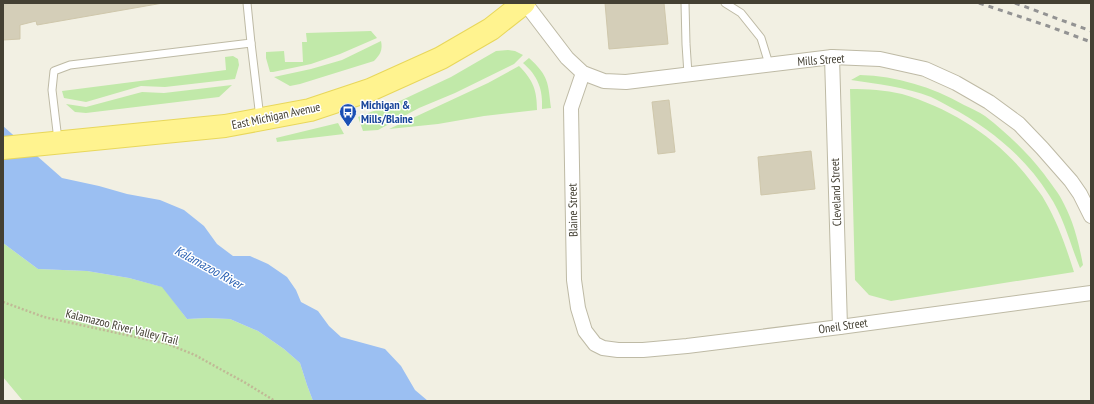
<svg xmlns="http://www.w3.org/2000/svg" width="1094" height="404" font-family="'PT Sans Narrow',sans-serif">
  <style>
    .green { fill: #c1e9a9 }
    .water { fill: #9bbff2 }
    .building { fill: #d4ceb8; stroke: #cfc7ab }
    .lines { fill: none; stroke-linecap: round; stroke-linejoin: round }
    .lane-casing { stroke: #bebaa5; stroke-width: 9 }
    .street-casing { stroke: #bebaa5; stroke-width: 16 }
    .primary-casing { stroke: #e8d75b; stroke-width: 24 }
    .path { stroke: #c0b996; stroke-width: 2.5; stroke-dasharray: 2 2; stroke-linecap: butt }
    .lane { stroke: #fff; stroke-width: 7 }
    .street { stroke: #fff; stroke-width: 14 }
    .primary { stroke: #fff38f; stroke-width: 22 }
    .rail { stroke: #939393; stroke-width: 3; stroke-dasharray: 5 5; stroke-linecap: butt }
    .labels { text-anchor: middle; stroke-width: 3; stroke-linejoin: round; paint-order: stroke }
    .street-label { font-size: 12px; fill: #444033; stroke: #fff }
    .transit-label { font-size: 12px; font-weight: bold; fill: #164399; stroke: #fff; text-anchor: start }
    .water-label { font-size: 13px; font-style: italic; fill: #2960b3; stroke: #fff }
  </style>
  <rect width="100%" height="100%" fill="#f2f0e3"/>
  <!-- green -->
  <g class="green">
    <path d="M371,31L377,38L340,54L311,64L273,72H270L266,58V52L284,51L285,62H303L302,42H307L306,33Z"/>
    <path d="M381,41C383,50 380,55 374,61L300,84L290,86L274,77L311,69L342,60Z"/>
    <path d="M508,50L515,51L523,55L514,64L455,93L419,108L378,130L363,131L358,117L402,100L451,77L496,51Z"/>
    <path d="M233,56L238,59L239,65L235,79L165,87L141,86L86,102L64,98L62,91L226,70L225,57Z"/>
    <path d="M529,58C549,76 548,83 551,108L542,109C543,89 538,76 523,63Z"/>
    <path d="M519,66C533,80 537,90 537,110L484,116L438,124L389,129L488,83Z"/>
    <path d="M860,75C897,76 932,87 964,105C971,108 979,112 985,116C1007,133 1027,152 1044,174C1051,184 1059,193 1064,204C1074,223 1079,244 1083,265L1080,268C1070,244 1064,217 1049,195C1025,157 990,128 950,107C944,104 938,100 931,97C905,87 878,84 851,80Z"/>
    <path d="M232,85L219,97L86,113L75,112L66,104L86,107L142,92L164,93Z"/>
    <path d="M850,89C868,89 885,90 902,94C953,109 1001,140 1033,184C1037,189 1042,195 1045,201C1058,223 1066,247 1074,272L891,301L869,295L855,280Z"/>
    <path d="M338,123L344,134L277,142L276,138Z"/>
    <path d="M3,243L38,269L87,271L129,278L163,287L187,319L207,318L230,319L258,331L284,349L300,363L307,385L313,401H23L3,377Z"/>
  </g>
  <!-- water -->
  <path class="water" d="M3,126L62,178L99,186L127,194L160,200L184,210L204,226L217,244L233,256H250L268,264L287,277L296,290L301,302L318,311L329,326L341,337L385,349L401,366L415,390L428,401H313L307,385L300,363L284,349L258,331L230,319L207,318L187,319L162,287L129,278L87,271L38,269L3,243Z"/>
  <!-- building -->
  <g class="building">
    <path d="M3,3H163L37,25L36,21L20,25V39L3,40Z"/>
    <path d="M605,3H664L668,44L609,49Z"/>
    <path d="M669,100L675,152L658,154L652,102Z"/>
    <path d="M811,151L815,189L761,195L758,157Z"/>
  </g>
  <g class="lines">
    <!-- lane casing -->
    <g class="lane-casing">
      <g id="lane">
        <path d="M685,3L686,44L688,74"/>
        <path d="M725,3L741,13L761,38L769,64"/>
        <path d="M251,43L260,118"/>
        <path d="M58,140L52,90L54,71L70,65L251,43L247,3"/>
      </g>
    </g>
    <!-- street casing -->
    <g class="street-casing">
      <g id="street">
        <path d="M525,3L567,58L583,73L604,81L626,82L832,57L880,59L925,69L956,83L989,102L1019,124L1042,148L1071,181L1080,194L1091,216"/>
        <path d="M832,57L840,327"/>
        <path d="M583,73L571,108L574,280L578,308L585,331L595,344L603,348L618,350H643L687,346L840,327L1091,293"/>
      </g>
    </g>
    <!-- primary casing -->
    <g class="primary-casing">
      <path id="primary" d="M3,148L225,126L310,110L370,90L441,58L491,29L524,3"/>
    </g>
    <!-- path -->
    <path class="path" d="M3,302L44,317L168,344L195,355L220,369L244,382L275,401"/>
    <!-- lane -->
    <use href="#lane" class="lane"/>
    <!-- street -->
    <use href="#street" class="street"/>
    <!-- primary -->
    <use href="#primary" class="primary"/>
    <!-- rail -->
    <g class="rail">
      <path d="M979,3L1048,26L1091,42"/>
      <path d="M1015,3L1091,31"/>
    </g>
  </g>
  <!-- icons -->
  <defs>
    <g id="bus-pin" transform="scale(0.9)"><path d="M0 17L-7.5 6A9.5 9.5 0 1 1 7.5 6Z" fill="#1a4fb4" stroke="#fff"/><path d="M-5-6H5V4H4V6H2V4H-2V6H-4V4H-5ZM-3.5-4V0h7V-4ZM-3.5 1.2v1.5H-2V1.2ZM2 1.2v1.5H3.5V1.2Z" fill="#fff"/></g>
  </defs>
  <g fill-rule="evenodd">
    <use href="#bus-pin" x="348" y="112"/>
  </g>
  <g class="labels">
    <!-- street labels -->
    <g class="street-label">
      <text transform="translate(821 60) rotate(-4)" y="4">Mills Street</text>
      <text transform="translate(276 116) rotate(-12)" y="4">East Michigan Avenue</text>
      <text transform="translate(836 192) rotate(-92)" y="4">Cleveland Street</text>
      <text transform="translate(573 210) rotate(-91)" y="4">Blaine Street</text>
      <text transform="translate(843 326) rotate(-8)" y="4">Oneil Street</text>
      <text transform="translate(122 327) rotate(14)" y="4">Kalamazoo River Valley Trail</text>
    </g>
    <!-- transit labels -->
    <g class="transit-label">
      <text x="361" y="109">Michigan &amp;<tspan x="361" dy="14">Mills/Blaine</tspan></text>
    </g>
    <!-- water labels -->
    <g class="water-label">
      <text transform="translate(209 267) rotate(29)" y="5">Kalamazoo River</text>
    </g>
  </g>
  <!-- border -->
  <rect width="1094" height="404" fill="none" stroke="#444033" stroke-width="8"/>
</svg>
